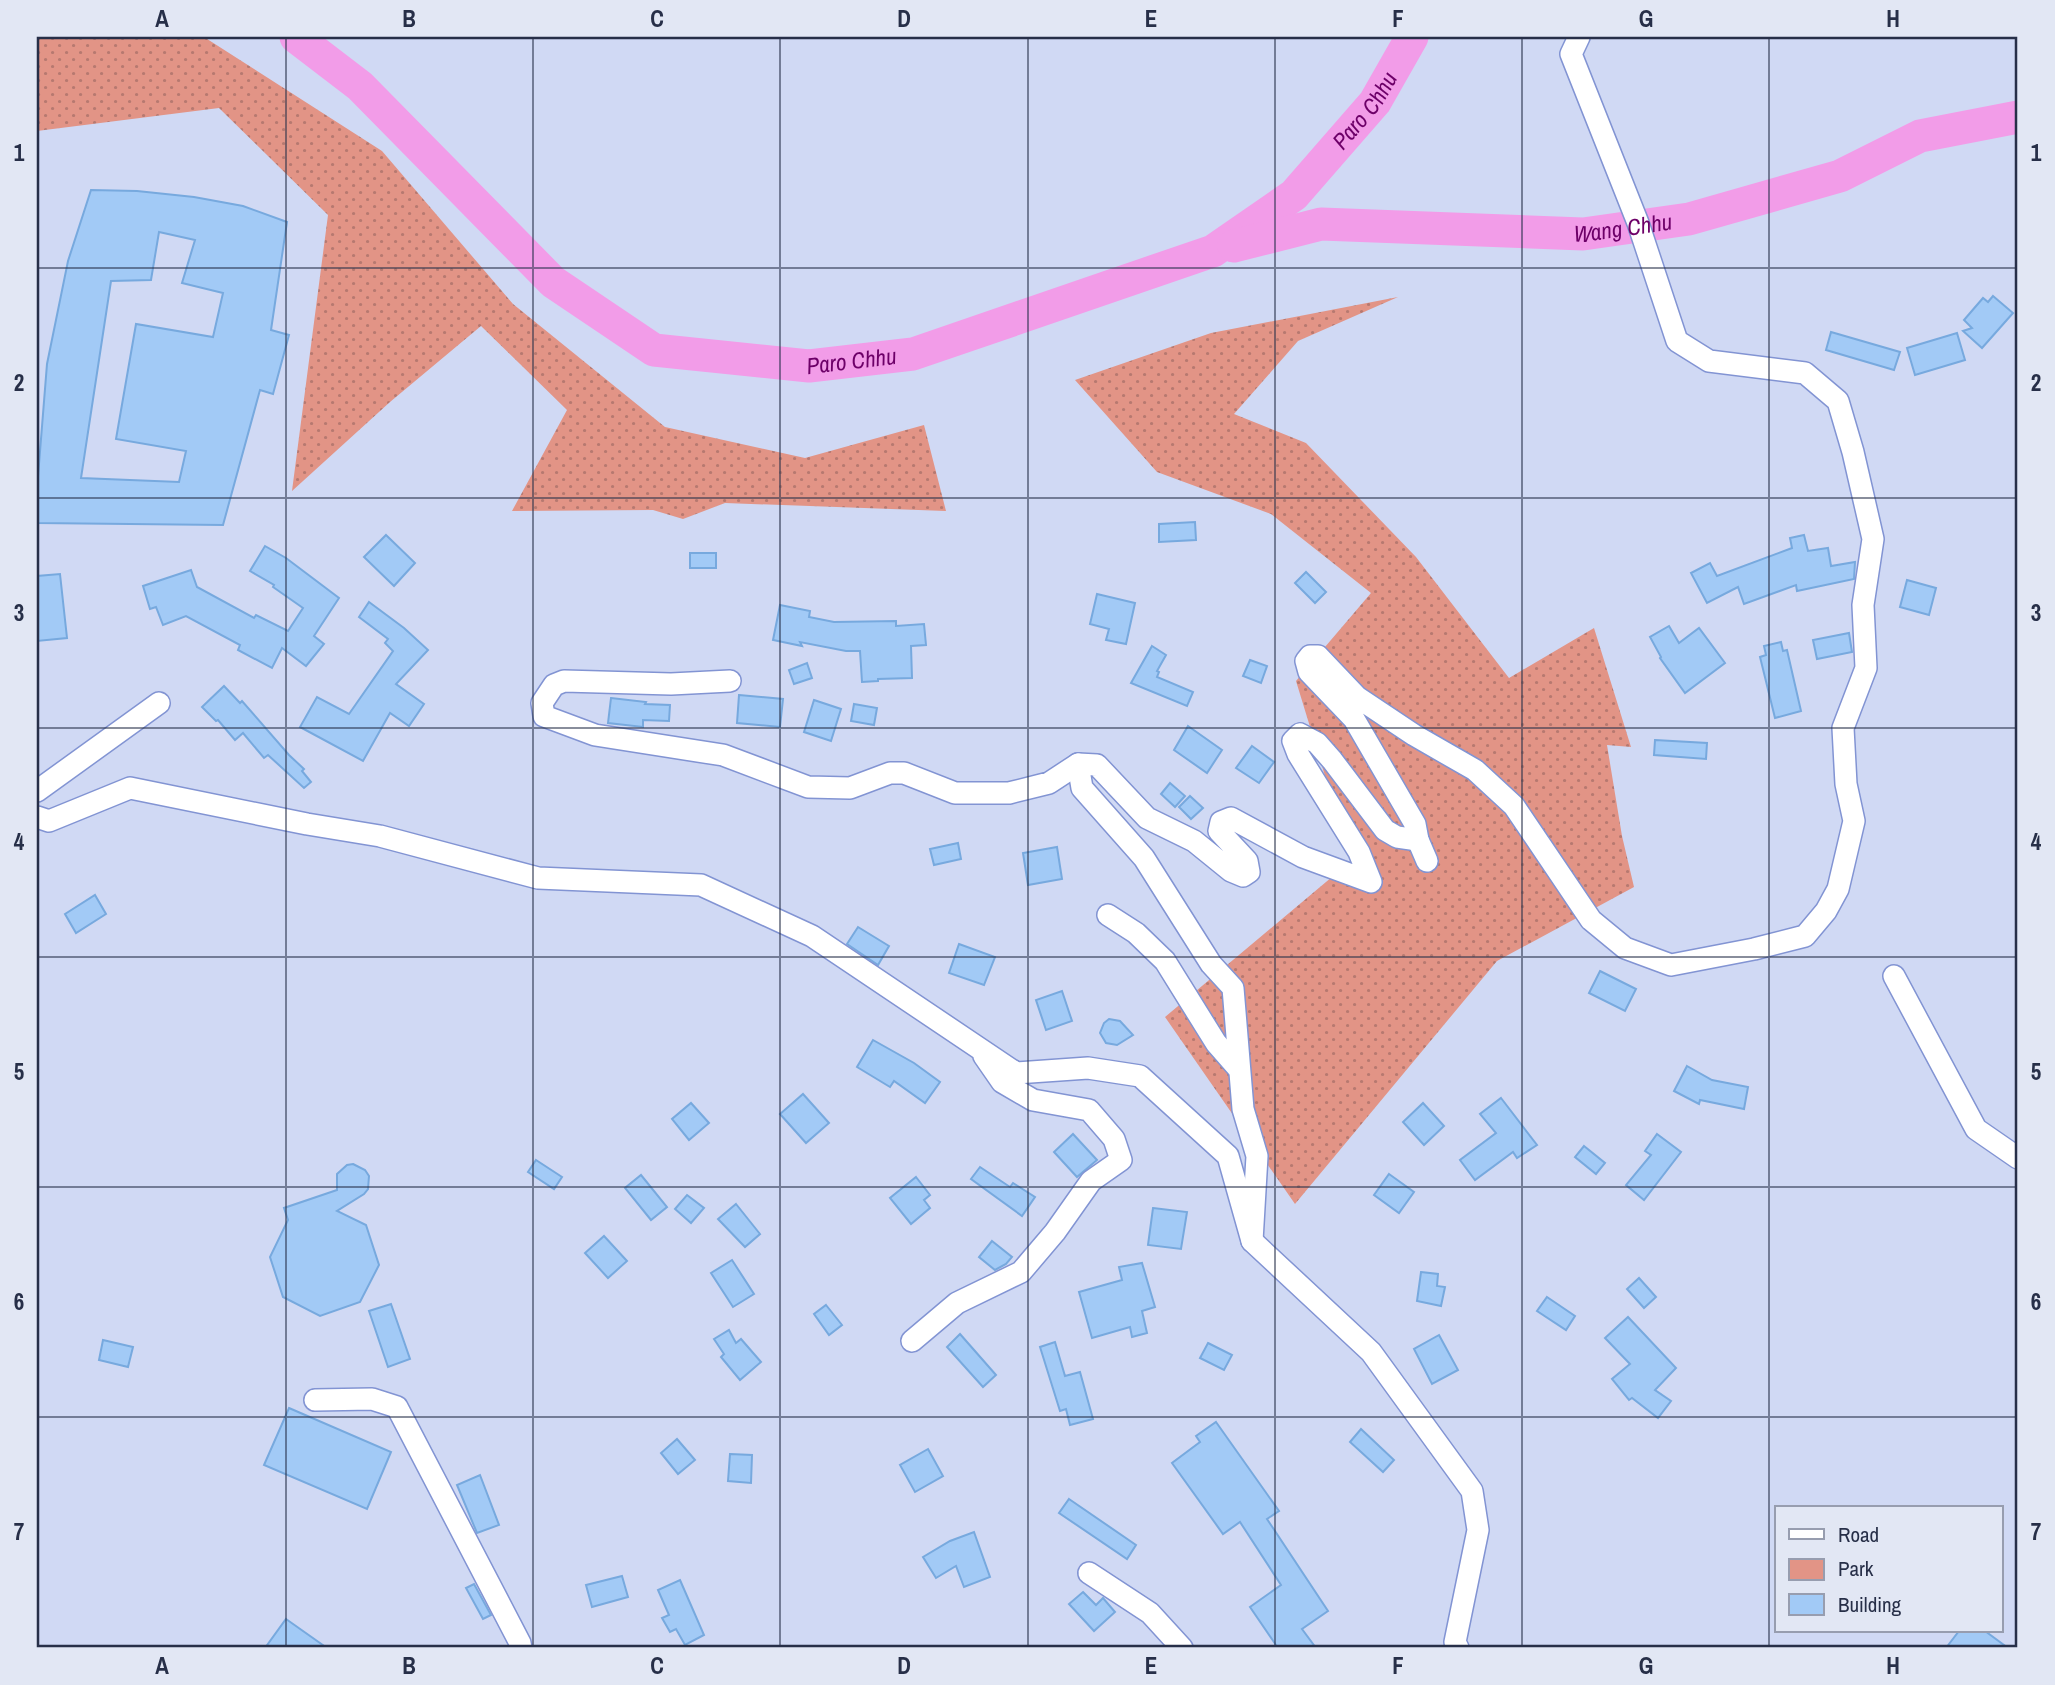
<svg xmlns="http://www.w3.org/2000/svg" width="2055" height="1685" font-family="'Archivo Narrow',sans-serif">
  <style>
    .green { fill: url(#green-dots) }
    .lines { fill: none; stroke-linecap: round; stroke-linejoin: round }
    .river { stroke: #f29ce8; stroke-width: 33 }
    .building { fill: #a2caf6; stroke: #77a9de; stroke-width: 2; fill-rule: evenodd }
    .street-casing { stroke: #8294d3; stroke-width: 24 }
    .street { stroke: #fff; stroke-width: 21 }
    .grid { fill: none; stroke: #272f48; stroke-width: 2; stroke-opacity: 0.55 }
    .labels { text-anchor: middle; stroke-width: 5; stroke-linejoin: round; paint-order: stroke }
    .water-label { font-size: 23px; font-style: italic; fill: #6d0068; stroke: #e2e7f4 }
    .neatline { fill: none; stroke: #272f48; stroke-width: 2.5 }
    .grid-label { font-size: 23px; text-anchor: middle; font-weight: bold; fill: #272f48 }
  </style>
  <defs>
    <pattern id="green-dots" width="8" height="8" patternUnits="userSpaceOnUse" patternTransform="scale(1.75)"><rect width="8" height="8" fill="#e29486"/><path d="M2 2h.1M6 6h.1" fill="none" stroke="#b77970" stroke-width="1.8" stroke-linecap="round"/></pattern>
  </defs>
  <rect width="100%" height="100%" fill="#d0d9f4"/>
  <!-- green -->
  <g class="green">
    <path d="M37,37H204L382,151L513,304L665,427L805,458L924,425L946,511L725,503L683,519L653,510L512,511L567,410L481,326L390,402L292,491L328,215L219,108L37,131Z"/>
    <path d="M1398,297L1298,341L1234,414L1306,443L1416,557L1509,678L1594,628L1631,747L1607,745L1622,836L1634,887L1497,961L1295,1204L1165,1017L1351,861L1296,681L1371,593L1271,514L1157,472L1075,380L1211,333Z"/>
  </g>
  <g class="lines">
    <!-- river -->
    <g class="river">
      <path id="s1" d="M296,37L360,86L553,282L654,350L809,366L913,354L1213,251L1294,195L1375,102L1412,37"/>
      <path id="s2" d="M1234,246L1321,224L1583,234L1689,219L1840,176L1920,136L2018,117"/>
    </g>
  </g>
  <!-- building -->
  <g class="building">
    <path d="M91,190L137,191L194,197L243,206L287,222L271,330L289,335L273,394L260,390L223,525L37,523V489L47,364L68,261ZM159,232L195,240L182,283L223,293L213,337L136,324L116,439L186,451L179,482L81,478L111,281L151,280Z"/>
    <path d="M1993,296L2013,313L1982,348L1963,331L1972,328L1964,320L1983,298L1988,302Z"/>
    <path d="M1831,332L1900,352L1894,370L1826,350Z"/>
    <path d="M1957,333L1965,360L1915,375L1907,348Z"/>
    <path d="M1195,522L1196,540L1159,542V524Z"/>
    <path d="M386,535L415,563L394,586L364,557Z"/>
    <path d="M1804,535L1808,551L1828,548L1831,566L1855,562L1854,579L1797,591L1796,585L1744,604L1738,587L1707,603L1691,573L1710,563L1717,576L1792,548L1790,538Z"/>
    <path d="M265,546L286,558L339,598L314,636L324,644L306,666L282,648L272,668L238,650L240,645L186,616L163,625L156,607L150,609L143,586L191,570L197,587L254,618L256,615L288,631L303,608L273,587L274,585L250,571Z"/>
    <rect x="690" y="553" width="26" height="15"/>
    <path d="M1306,572L1326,592L1315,603L1295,583Z"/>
    <path d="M60,574L67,638L37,641V576Z"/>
    <path d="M1907,580L1936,588L1929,615L1900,607Z"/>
    <path d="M1097,594L1135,603L1126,644L1106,640L1109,629L1090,624Z"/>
    <path d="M369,602L404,628L428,650L396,684L424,704L409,726L390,713L363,761L300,727L317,697L349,714L393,651L385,643L388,639L359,617Z"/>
    <path d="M780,605L810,611L809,617L834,622L896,621V626L924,624L926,645L911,646L912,678L878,679V681L862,682L860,651H846L800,642L802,646L773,640Z"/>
    <path d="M1669,626L1679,643L1699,628L1725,663L1685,693L1660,658L1661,657L1650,637Z"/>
    <path d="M1849,633L1852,652L1817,659L1813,640Z"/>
    <path d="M1781,642L1783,651L1787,650L1801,711L1775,718L1760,657L1766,655L1764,646Z"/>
    <path d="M1152,646L1166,655L1157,671L1159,672L1157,677L1193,692L1187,706L1131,683Z"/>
    <path d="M1250,660L1267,666L1261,683L1243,676Z"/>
    <path d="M807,663L812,678L794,684L789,670Z"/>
    <path d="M224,686L240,703L242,701L289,755L304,769L302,771L311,782L304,788L268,755L264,758L243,733L235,740L218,720L216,721L202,707Z"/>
    <path d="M739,695L783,699L780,727L737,723Z"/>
    <path d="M611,698L646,702L645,704L670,705L669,721L643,720V727L608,723Z"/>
    <path d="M814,700L841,709L831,741L804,732Z"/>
    <path d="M854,704L877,708L874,725L851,721Z"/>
    <path d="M1188,726L1222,750L1207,773L1174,750Z"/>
    <path d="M1655,740L1707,743L1706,759L1654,755Z"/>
    <path d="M1252,746L1274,762L1259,783L1236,768Z"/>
    <path d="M1170,783L1185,796L1175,807L1161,794Z"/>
    <path d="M1190,796L1203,808L1191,819L1179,807Z"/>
    <path d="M958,843L961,859L934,865L930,849Z"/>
    <path d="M1057,847L1062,879L1028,885L1023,853Z"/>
    <path d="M95,895L106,914L76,933L65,914Z"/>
    <path d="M858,927L889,946L878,965L847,944Z"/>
    <path d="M959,944L995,957L984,985L949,973Z"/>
    <path d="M1600,971L1636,989L1625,1011L1589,993Z"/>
    <path d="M1062,991L1072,1021L1046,1030L1036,1000Z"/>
    <path d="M1109,1019L1120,1021L1133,1035L1117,1045L1106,1043L1100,1033L1104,1023Z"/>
    <path d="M873,1040L914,1063L940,1082L925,1103L894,1081L890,1087L857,1067Z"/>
    <path d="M1687,1066L1712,1080L1748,1087L1744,1109L1700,1100L1699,1104L1674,1091Z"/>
    <path d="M803,1094L829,1123L806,1143L780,1114Z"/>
    <path d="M1501,1098L1537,1145L1517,1158L1513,1152L1475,1180L1460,1160L1496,1133L1480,1114Z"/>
    <path d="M691,1103L709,1123L689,1140L672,1119Z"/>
    <path d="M1423,1103L1444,1126L1424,1145L1403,1122Z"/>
    <path d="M1073,1134L1097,1160L1077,1177L1054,1152Z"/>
    <path d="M1657,1134L1681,1152L1644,1200L1626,1185L1651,1155L1645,1151Z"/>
    <path d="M1584,1146L1605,1163L1596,1174L1575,1157Z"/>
    <path d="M536,1160L562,1177L554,1189L528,1172Z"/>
    <path d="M353,1164L365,1170L369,1176L368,1189L364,1194L337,1211L366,1225L379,1265L360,1302L320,1316L283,1297L270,1257L288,1220L284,1208L337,1190V1174L347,1165Z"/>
    <path d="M980,1167L1010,1187L1013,1183L1035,1197L1022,1216L971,1179Z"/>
    <path d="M1389,1174L1414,1192L1399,1213L1374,1195Z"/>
    <path d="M641,1175L667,1207L651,1220L625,1188Z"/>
    <path d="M916,1177L930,1195L924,1200L930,1208L911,1224L890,1198Z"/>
    <path d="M687,1195L704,1208L691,1223L675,1209Z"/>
    <path d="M736,1204L760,1234L745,1247L718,1219Z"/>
    <path d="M1153,1208L1187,1212L1181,1249L1148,1245Z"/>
    <path d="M604,1236L627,1261L608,1278L585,1253Z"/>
    <path d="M992,1241L1012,1257L1006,1264L995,1270L979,1257Z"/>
    <path d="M732,1260L754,1294L733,1307L711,1273Z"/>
    <path d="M1142,1263L1155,1307L1142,1311L1147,1333L1132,1337L1130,1327L1092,1338L1079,1292L1122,1280L1119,1267Z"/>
    <path d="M1421,1272L1438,1274L1437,1286L1445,1287L1441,1306L1417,1301Z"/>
    <path d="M1639,1278L1656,1297L1644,1308L1627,1289Z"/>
    <path d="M1547,1297L1575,1316L1566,1330L1537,1311Z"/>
    <path d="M391,1304L410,1359L388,1367L369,1311Z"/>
    <path d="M826,1305L842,1325L829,1335L814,1314Z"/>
    <path d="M1628,1317L1676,1368L1655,1390L1671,1401L1658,1418L1632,1398L1629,1400L1612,1379L1630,1364L1605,1338Z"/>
    <path d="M729,1330L736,1343L741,1339L761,1362L740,1380L721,1357L724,1354L714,1339Z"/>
    <path d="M960,1334L996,1375L983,1387L947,1347Z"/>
    <path d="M1439,1335L1458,1370L1432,1384L1414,1349Z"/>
    <path d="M103,1340L133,1347L128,1367L99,1360Z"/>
    <path d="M1055,1342L1065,1376L1080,1372L1093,1419L1070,1425L1066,1409L1060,1411L1040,1347Z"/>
    <path d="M1208,1343L1232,1355L1224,1370L1200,1358Z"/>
    <path d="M289,1408L391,1452L367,1509L264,1465Z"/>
    <path d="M1216,1422L1279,1511L1267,1519L1328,1611L1302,1629L1316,1648H1278L1250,1607L1281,1585L1240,1522L1223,1534L1172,1463L1200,1442L1196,1436Z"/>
    <path d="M1361,1429L1394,1460L1383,1472L1350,1442Z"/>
    <path d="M677,1439L695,1460L678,1474L661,1453Z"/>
    <path d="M928,1449L943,1476L915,1492L900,1465Z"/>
    <path d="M730,1454L752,1455L751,1483L728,1481Z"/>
    <path d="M480,1475L499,1525L477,1533L457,1485Z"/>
    <path d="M1069,1499L1136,1545L1127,1559L1059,1513Z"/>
    <path d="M974,1532L990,1577L964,1587L956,1566L936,1578L923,1557L950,1541Z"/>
    <path d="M622,1576L628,1597L592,1607L586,1585Z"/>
    <path d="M680,1580L704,1635L685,1645L676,1629L670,1632L662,1618L669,1615L658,1590Z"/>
    <path d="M474,1584L491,1615L483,1619L466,1588Z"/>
    <path d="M1083,1592L1096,1605L1103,1598L1115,1612L1094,1631L1069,1604Z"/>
    <path d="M286,1619L327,1648H265Z"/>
    <path d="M1959,1631H1985L2008,1648H1946Z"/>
  </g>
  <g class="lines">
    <!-- street casing -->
    <g class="street-casing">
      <g id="street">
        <path d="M730,681L671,684L564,681L554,685L542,703L544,716L595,735L723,755L808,787L850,788L890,773H904L955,793H1009L1049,783L1078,764"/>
        <path d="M37,791L159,703"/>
        <path d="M37,817L49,821L130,788L307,824L380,836L538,878L701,885L812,936L1016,1073L1088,1068L1140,1076L1228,1156L1252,1241L1371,1352L1472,1491L1478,1530L1455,1642L1458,1648"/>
        <path d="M1418,840L1427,861"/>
        <path d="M1108,915L1136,933L1165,961L1216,1043L1237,1067"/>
        <path d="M1894,976L1976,1129L2018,1158"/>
        <path d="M1252,1241L1257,1156L1243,1109L1233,988L1211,964L1144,858L1082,788L1078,764L1097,765L1147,818L1194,841L1231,871L1243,876L1249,872L1247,861L1219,831L1221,822L1231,818L1303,857L1371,882L1359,852L1298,754L1293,741L1300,734L1317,743L1332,760L1385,830L1397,837L1418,840L1415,824L1354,719L1309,672L1306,661L1310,656H1318L1357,697L1414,735L1475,770L1514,806L1591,920L1625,948L1671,965L1754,949L1805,936L1826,911L1838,889L1854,821L1846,784L1843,728L1866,668L1863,605L1873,539L1853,452L1838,401L1805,373L1709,361L1677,341L1638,223L1571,54L1579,37"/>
        <path d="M912,1341L957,1303L1021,1272L1055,1232L1091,1181L1121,1160L1114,1139L1089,1110L1033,1100L1002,1082L984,1056"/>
        <path d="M315,1400L372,1399L397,1407L520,1643L521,1648"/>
        <path d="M1089,1573L1150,1613L1182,1648"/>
      </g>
    </g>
    <!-- street -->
    <use href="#street" class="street"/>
  </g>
  <!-- grid -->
  <path class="grid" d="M286,37V1648M533,37V1648M780,37V1648M1028,37V1648M1275,37V1648M1522,37V1648M1769,37V1648M37,268H2018M37,498H2018M37,728H2018M37,957H2018M37,1187H2018M37,1417H2018"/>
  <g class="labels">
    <!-- water labels -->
    <g class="water-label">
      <text dy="8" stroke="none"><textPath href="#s1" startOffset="1264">Paro Chhu</textPath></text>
      <text dy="8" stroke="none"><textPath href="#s2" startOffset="392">Wang Chhu</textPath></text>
      <text dy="8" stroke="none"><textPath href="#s1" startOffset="676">Paro Chhu</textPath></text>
    </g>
  </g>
  <!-- border -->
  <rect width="2055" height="1685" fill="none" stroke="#e2e7f4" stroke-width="77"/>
  <!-- legend -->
  <rect x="1775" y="1506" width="228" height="126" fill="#e2e7f4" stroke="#979daf" stroke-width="2"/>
  <rect x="1789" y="1529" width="35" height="10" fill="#ffffff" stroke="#979daf" stroke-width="2"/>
  <text x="1838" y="1542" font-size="21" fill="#272f48">Road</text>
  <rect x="1789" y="1559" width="35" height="21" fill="#e29486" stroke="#979daf" stroke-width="2"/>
  <text x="1838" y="1576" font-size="21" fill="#272f48">Park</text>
  <rect x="1789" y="1594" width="35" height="21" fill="#a2caf6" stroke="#979daf" stroke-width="2"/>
  <text x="1838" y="1612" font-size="21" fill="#272f48">Building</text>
  <rect x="38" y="38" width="1978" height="1608" class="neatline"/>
  <g class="grid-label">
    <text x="162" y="27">A</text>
    <text x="409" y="27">B</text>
    <text x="657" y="27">C</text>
    <text x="904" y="27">D</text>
    <text x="1151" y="27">E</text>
    <text x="1398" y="27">F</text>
    <text x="1646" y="27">G</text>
    <text x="1893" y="27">H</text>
    <text x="19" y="161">1</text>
    <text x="2036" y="161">1</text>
    <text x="19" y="391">2</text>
    <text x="2036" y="391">2</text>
    <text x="19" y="621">3</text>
    <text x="2036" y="621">3</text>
    <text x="19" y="850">4</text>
    <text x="2036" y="850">4</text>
    <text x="19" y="1080">5</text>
    <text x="2036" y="1080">5</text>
    <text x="19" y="1310">6</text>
    <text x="2036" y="1310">6</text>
    <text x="19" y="1540">7</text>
    <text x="2036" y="1540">7</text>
    <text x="162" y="1674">A</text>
    <text x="409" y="1674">B</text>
    <text x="657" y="1674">C</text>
    <text x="904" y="1674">D</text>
    <text x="1151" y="1674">E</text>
    <text x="1398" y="1674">F</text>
    <text x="1646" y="1674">G</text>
    <text x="1893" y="1674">H</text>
  </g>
</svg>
